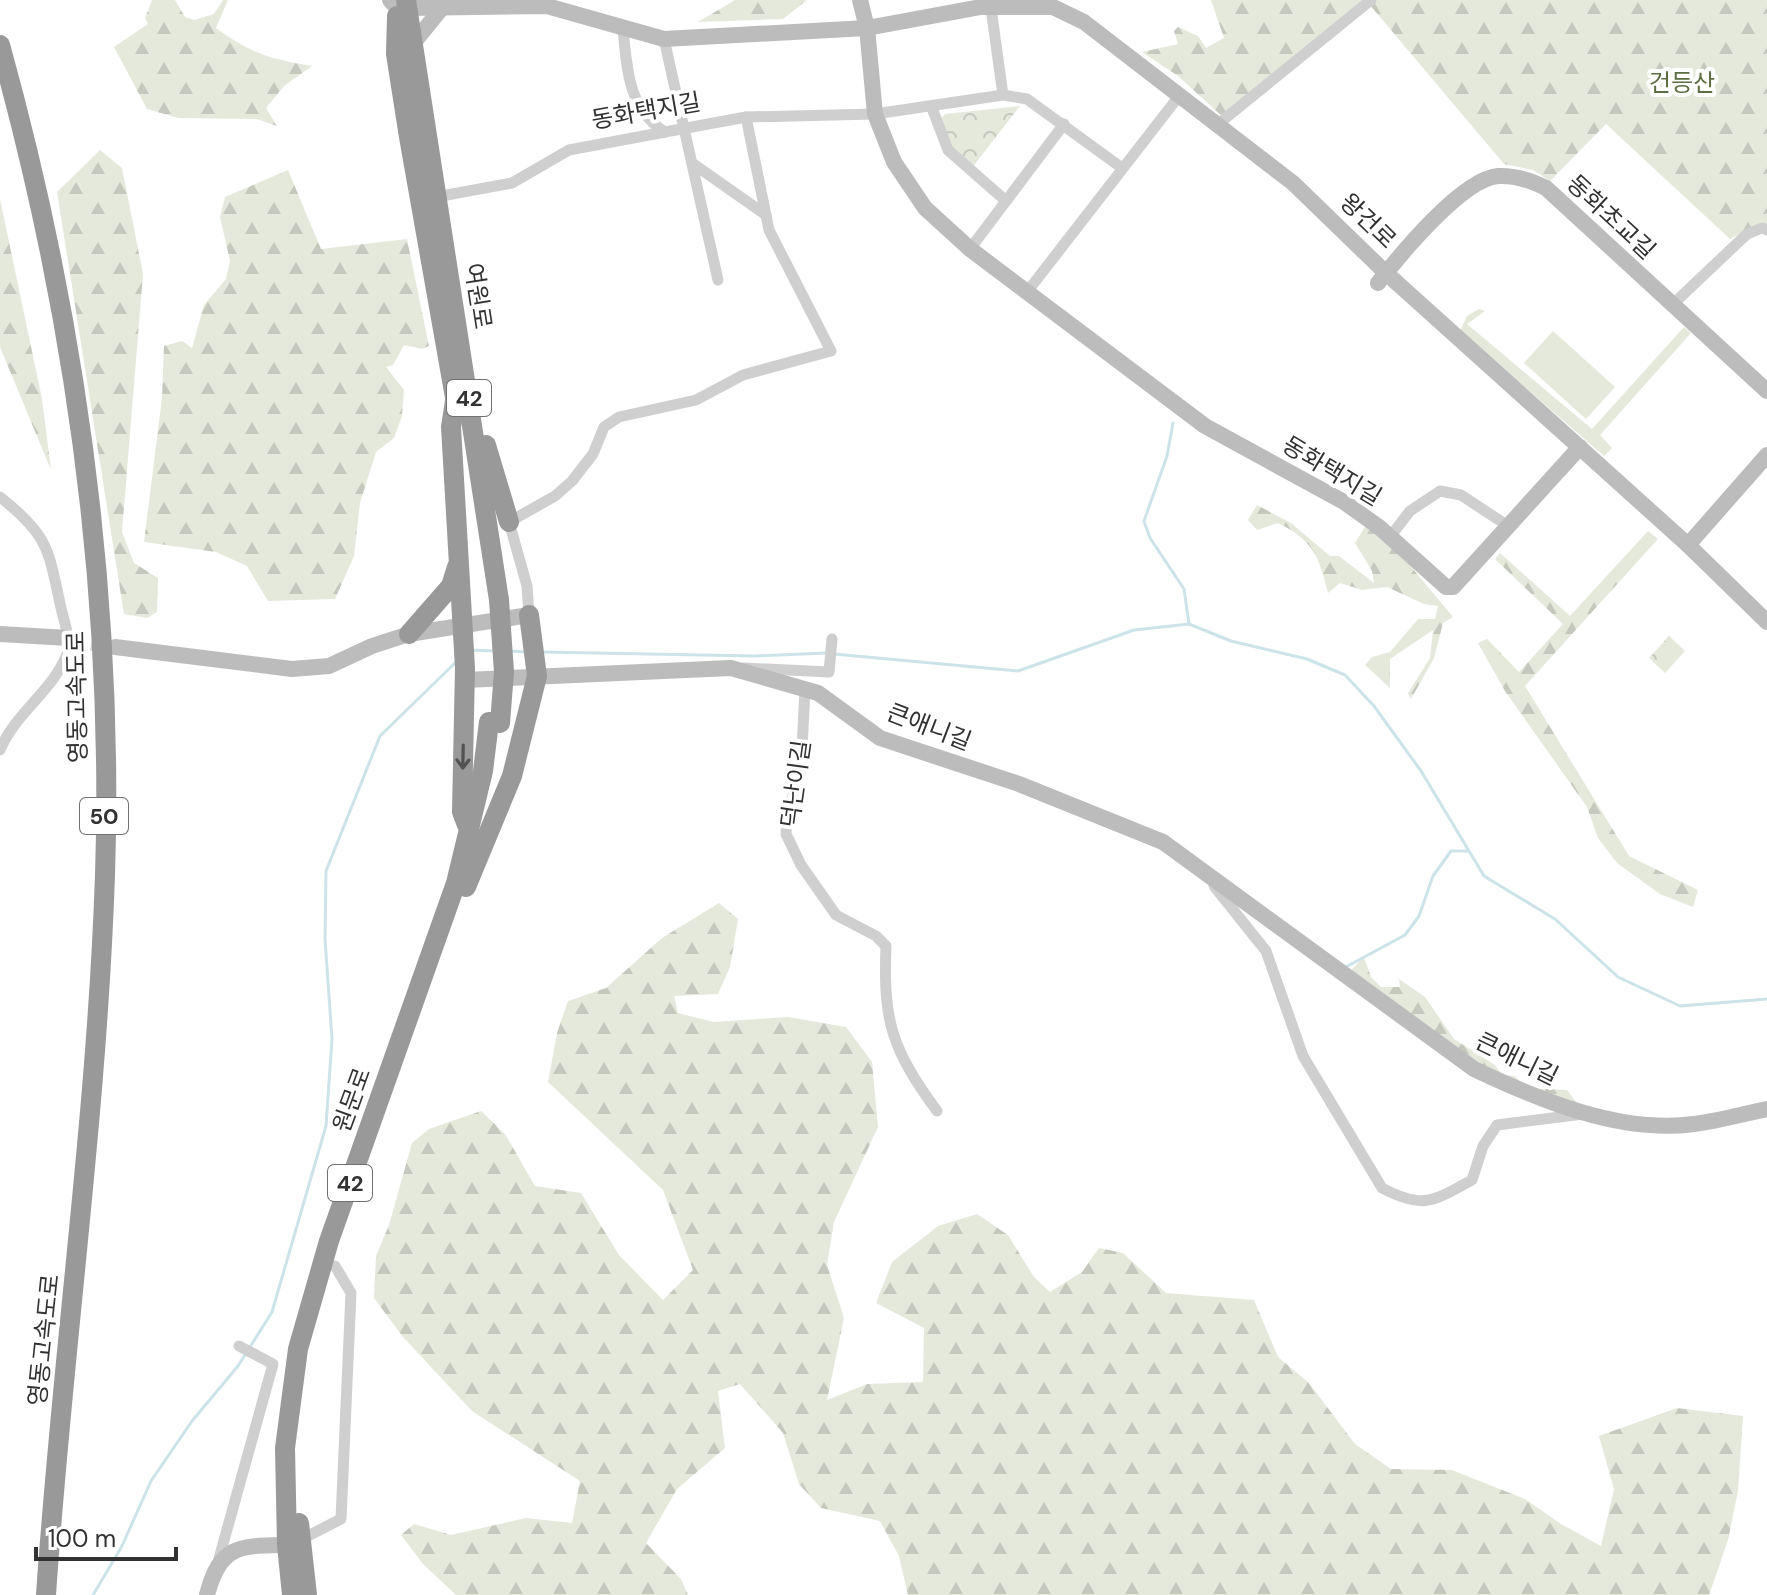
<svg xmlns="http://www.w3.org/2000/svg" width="1767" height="1595" font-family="'DM Sans','Noto Sans KR',sans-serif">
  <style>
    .grass { fill: #e4e9dc }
    .forest { fill: url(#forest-firs) }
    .park { fill: url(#park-crowns) }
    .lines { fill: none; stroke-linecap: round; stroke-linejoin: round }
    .stream { stroke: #cce3ea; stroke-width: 3 }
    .secondary-tunnel { stroke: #d6d6d6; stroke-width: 16; stroke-dasharray: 16 8; stroke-linecap: butt }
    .street { stroke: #cfcfcf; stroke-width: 11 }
    .secondary { stroke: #bcbcbc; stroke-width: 16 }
    .highway { stroke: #999; stroke-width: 20 }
    .highway-bridge { stroke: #999; stroke-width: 20 }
    .oneway { stroke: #515151 }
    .labels { text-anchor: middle; stroke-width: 8; stroke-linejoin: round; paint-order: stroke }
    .shield { fill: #fff; stroke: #707070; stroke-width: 2 }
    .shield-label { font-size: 22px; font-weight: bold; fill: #323232 }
    .park-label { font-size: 24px; fill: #5c6d41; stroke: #fff }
    .street-label { font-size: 24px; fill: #323232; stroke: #fff }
  </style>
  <defs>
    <pattern id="forest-firs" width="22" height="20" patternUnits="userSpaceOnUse" patternTransform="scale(2)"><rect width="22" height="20" fill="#e4e9dc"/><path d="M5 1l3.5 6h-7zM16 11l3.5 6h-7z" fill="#c4c8bd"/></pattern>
    <pattern id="park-crowns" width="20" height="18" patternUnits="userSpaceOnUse" patternTransform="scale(2)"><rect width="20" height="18" fill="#e4e9dc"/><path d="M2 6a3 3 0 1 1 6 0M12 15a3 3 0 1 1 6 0" fill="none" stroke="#c4c8bd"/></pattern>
  </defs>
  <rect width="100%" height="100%" fill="#fff"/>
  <!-- grass -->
  <g class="grass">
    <path d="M1479,309L1485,311L1467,324L1592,429L1684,327L1691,333L1600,435L1612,448L1604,456L1460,331L1467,316Z"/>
    <path d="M1553,331L1615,387L1586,419L1524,363Z"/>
  </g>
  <!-- forest -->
  <g class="forest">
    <path d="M152,0H175L185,17L194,20L214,14L223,0H228L216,28C250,53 270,59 312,66L284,86L266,108L277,126L257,119L178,118L147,109L114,47L148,24L145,18Z"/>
    <path d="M735,0H807L783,19L698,22Z"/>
    <path d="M1211,0H1767V227L1754,226L1730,239L1606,124L1550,181L1533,170L1504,164L1369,4L1224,118L1178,76L1142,52L1178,44L1174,31L1178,27L1198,36L1206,48L1224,38Z"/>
    <path d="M100,150L122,168L143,274L122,532L134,563L158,578L157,612L147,618L124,614L57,192Z"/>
    <path d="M288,170L321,249L407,239L429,346L422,349L404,345L393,365L386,367L404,390L402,416L394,438L376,452L360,503L354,556L335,599L268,601L247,566L216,552L144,542L162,398L164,346L182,341L192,348L204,305L226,279L230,261L220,217L225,197Z"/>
    <path d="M0,199L42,399L51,470L0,347Z"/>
    <path d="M1257,505L1291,523L1330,556H1339L1374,583L1372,571L1355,543L1368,522L1404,558L1453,617L1443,623L1434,658L1411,699L1408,693L1430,658L1433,630L1390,659V688L1365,665L1372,657L1390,652L1418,619H1435L1438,606L1424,604L1387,587L1362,590L1340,583L1328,593C1319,557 1314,541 1278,523L1257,530L1248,520Z"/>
    <path d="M1648,531L1658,539L1525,686L1629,856L1698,890L1693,907L1660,894L1617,863L1598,838L1587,807L1505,691L1478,643L1487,639L1519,672L1563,624L1495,559L1500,553L1570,616Z"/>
    <path d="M719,903L738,919L730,967L718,994L674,996L678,1013L713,1022L788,1017L846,1027L872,1062L878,1127L834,1222L827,1265L844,1318L827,1400L867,1384L923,1382L924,1328L876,1303L892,1262L938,1226L977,1214L1008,1235L1034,1277L1050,1292L1082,1272L1099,1248L1123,1253L1166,1293L1254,1300L1278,1357L1309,1383L1355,1444L1391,1469L1452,1470L1525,1499L1561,1524L1601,1546L1614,1489L1599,1436L1677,1408L1743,1416L1738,1491L1728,1540L1709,1595H908L899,1556L880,1521L821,1508L799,1484L783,1433L740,1384L718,1391L725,1448L677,1489L646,1543L681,1579L688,1595H456L423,1564L401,1535L414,1524L451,1535L526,1518L572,1523L580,1481L472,1411L403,1337L374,1298L376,1256L389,1225L412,1143L429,1129L481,1111L505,1134L535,1186L581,1193L619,1255L663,1300L693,1270L663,1190L548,1082L557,1033L568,1001L606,988L662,938Z"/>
    <path d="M1364,957L1371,977L1381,987H1400L1399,979L1425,997L1454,1039L1495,1065L1502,1075L1515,1076L1526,1088L1567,1090L1576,1102L1593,1110L1507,1084L1349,972Z"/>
  </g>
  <!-- park -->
  <g class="park">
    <path d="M1020,106L971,169L955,153L940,120L945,114Z"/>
    <path d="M1669,636L1685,651L1665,673L1649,658Z"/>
  </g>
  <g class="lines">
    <!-- stream -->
    <g class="stream">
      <path d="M1173,423L1167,456L1144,521L1150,538L1184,589L1189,624"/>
      <path d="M470,650L494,651"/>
      <path d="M510,651L526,652"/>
      <path d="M542,652L755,656L826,653"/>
      <path d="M834,654L1018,671L1134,630L1189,624L1231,641L1307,659L1345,675L1374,706L1421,771L1484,876L1555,919L1618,977L1680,1006L1767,999"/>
      <path d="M1344,968L1405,935L1419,916L1433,876L1451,851H1468"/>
      <path d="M93,1595L122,1546L151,1481L192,1421L238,1366L272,1312L326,1126L332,1039L325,939L326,871L380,736L456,662"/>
    </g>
    <!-- secondary-tunnel -->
    <path class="secondary-tunnel" d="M68,638L113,647"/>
    <!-- street -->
    <g class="street">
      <path d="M990,1L1003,95"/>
      <path d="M623,29C627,69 628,109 665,132"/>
      <path d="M664,39L718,280"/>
      <path d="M932,108L948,150L1006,201"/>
      <path d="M1217,125L1371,0"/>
      <path d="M692,163L766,215"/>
      <path d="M436,197L512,183L569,150L665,132L746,117L875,114L1003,95L1027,99L1122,168"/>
      <path d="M970,249L1064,124"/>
      <path d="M1027,292L1179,96"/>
      <path d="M1671,306L1747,234L1762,228L1767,230"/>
      <path d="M0,497C52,538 48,552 62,612C65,624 71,641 67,654C53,691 15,713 0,750"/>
      <path d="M1390,537L1410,511L1440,491L1461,495L1508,526"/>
      <path d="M529,615L527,586L509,522L555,496L572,481L593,454L604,427L619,417L696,400L743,375L831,351L769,230L746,117"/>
      <path d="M744,668L829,672L832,639"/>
      <path d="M805,689L801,770L787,815L786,834L801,865L836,915L876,936L886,946C883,1023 892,1049 937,1111"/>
      <path d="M1214,886L1266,951L1303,1056L1382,1188C1424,1210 1433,1201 1472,1180L1483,1146L1497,1125L1583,1114"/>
      <path d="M300,1540L341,1519L351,1293L335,1266"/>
      <path d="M218,1562L273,1364L239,1346"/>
    </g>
    <!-- secondary -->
    <g class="secondary">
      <path d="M390,0L397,8"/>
      <path d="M860,0L867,28L875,114L894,162L925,208L970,249L1205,426L1344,502L1379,527L1446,587H1453L1580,447"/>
      <path d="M406,8L547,6L664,39L867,28L981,7H1053L1084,22L1293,183L1386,273L1688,545L1767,622"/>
      <path d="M411,46L441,9L439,6"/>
      <path d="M1378,283C1400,255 1462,179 1498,176C1515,175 1532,181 1546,188L1767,391"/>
      <path d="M1688,545L1767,455"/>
      <path d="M0,634L68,638"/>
      <path d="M115,647L292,669L329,666L372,646L409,634L529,615"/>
      <path d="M465,680L731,668L818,693L880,738L1019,784L1163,842L1474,1069C1539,1100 1620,1134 1694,1124C1718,1121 1743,1114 1767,1109"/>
      <path d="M207,1595C220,1544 240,1546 287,1545"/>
    </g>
    <!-- highway -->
    <g class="highway">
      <path d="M406,0L499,600"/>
      <path d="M397,16L396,54L409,137L456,403"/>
      <path d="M0,45C75,315 114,594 105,875C97,1116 62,1355 46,1595"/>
      <path d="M455,401L451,427L465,668L462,812L467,825"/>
      <path d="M486,445L509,522"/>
      <path d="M409,634L451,586L457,567"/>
      <path d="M466,887L512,776L537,676L529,615"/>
      <path d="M299,1523L307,1595"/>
      <path d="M292,1595L287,1545L285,1448L298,1349L329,1241L456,883L483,771L489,722"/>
    </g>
    <!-- highway-bridge -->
    <path class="highway-bridge" d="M499,600L504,672L500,723"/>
  </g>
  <!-- one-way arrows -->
  <defs><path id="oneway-shaft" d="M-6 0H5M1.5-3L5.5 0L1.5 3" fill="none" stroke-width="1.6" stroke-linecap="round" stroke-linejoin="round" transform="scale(2)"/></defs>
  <use class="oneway" href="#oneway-shaft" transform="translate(463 757) rotate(91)"/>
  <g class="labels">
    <!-- shield labels -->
    <g class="shield">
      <rect x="447" y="380" width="44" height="36" rx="6"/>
      <rect x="80" y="798" width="48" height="36" rx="6"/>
      <rect x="328" y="1165" width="44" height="36" rx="6"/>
    </g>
    <g class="shield-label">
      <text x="469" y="406">42</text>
      <text x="104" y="824">50</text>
      <text x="350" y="1191">42</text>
    </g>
    <!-- park labels -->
    <g class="park-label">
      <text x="1682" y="91">건등산</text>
    </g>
    <!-- street labels -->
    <g class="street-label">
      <text transform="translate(646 111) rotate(-10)" y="8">동화택지길</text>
      <text transform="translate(1611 217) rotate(43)" y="8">동화초교길</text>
      <text transform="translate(1368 221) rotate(44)" y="8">왕건로</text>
      <text transform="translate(478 296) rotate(81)" y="8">여원로</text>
      <text transform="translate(1332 471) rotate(31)" y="8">동화택지길</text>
      <text transform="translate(77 697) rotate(-91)" y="8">영동고속도로</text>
      <text transform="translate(929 727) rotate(21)" y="8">큰애니길</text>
      <text transform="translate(796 784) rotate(-82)" y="8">덕난이길</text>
      <text transform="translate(1517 1059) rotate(26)" y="8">큰애니길</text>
      <text transform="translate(352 1100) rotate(-70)" y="8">원문로</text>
      <text transform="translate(44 1340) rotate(-84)" y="8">영동고속도로</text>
    </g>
  </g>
  <!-- scale -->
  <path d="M36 1547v12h140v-12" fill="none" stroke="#323232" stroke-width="4"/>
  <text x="48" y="1547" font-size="24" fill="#323232" stroke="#ffffff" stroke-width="6" paint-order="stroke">100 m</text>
</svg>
